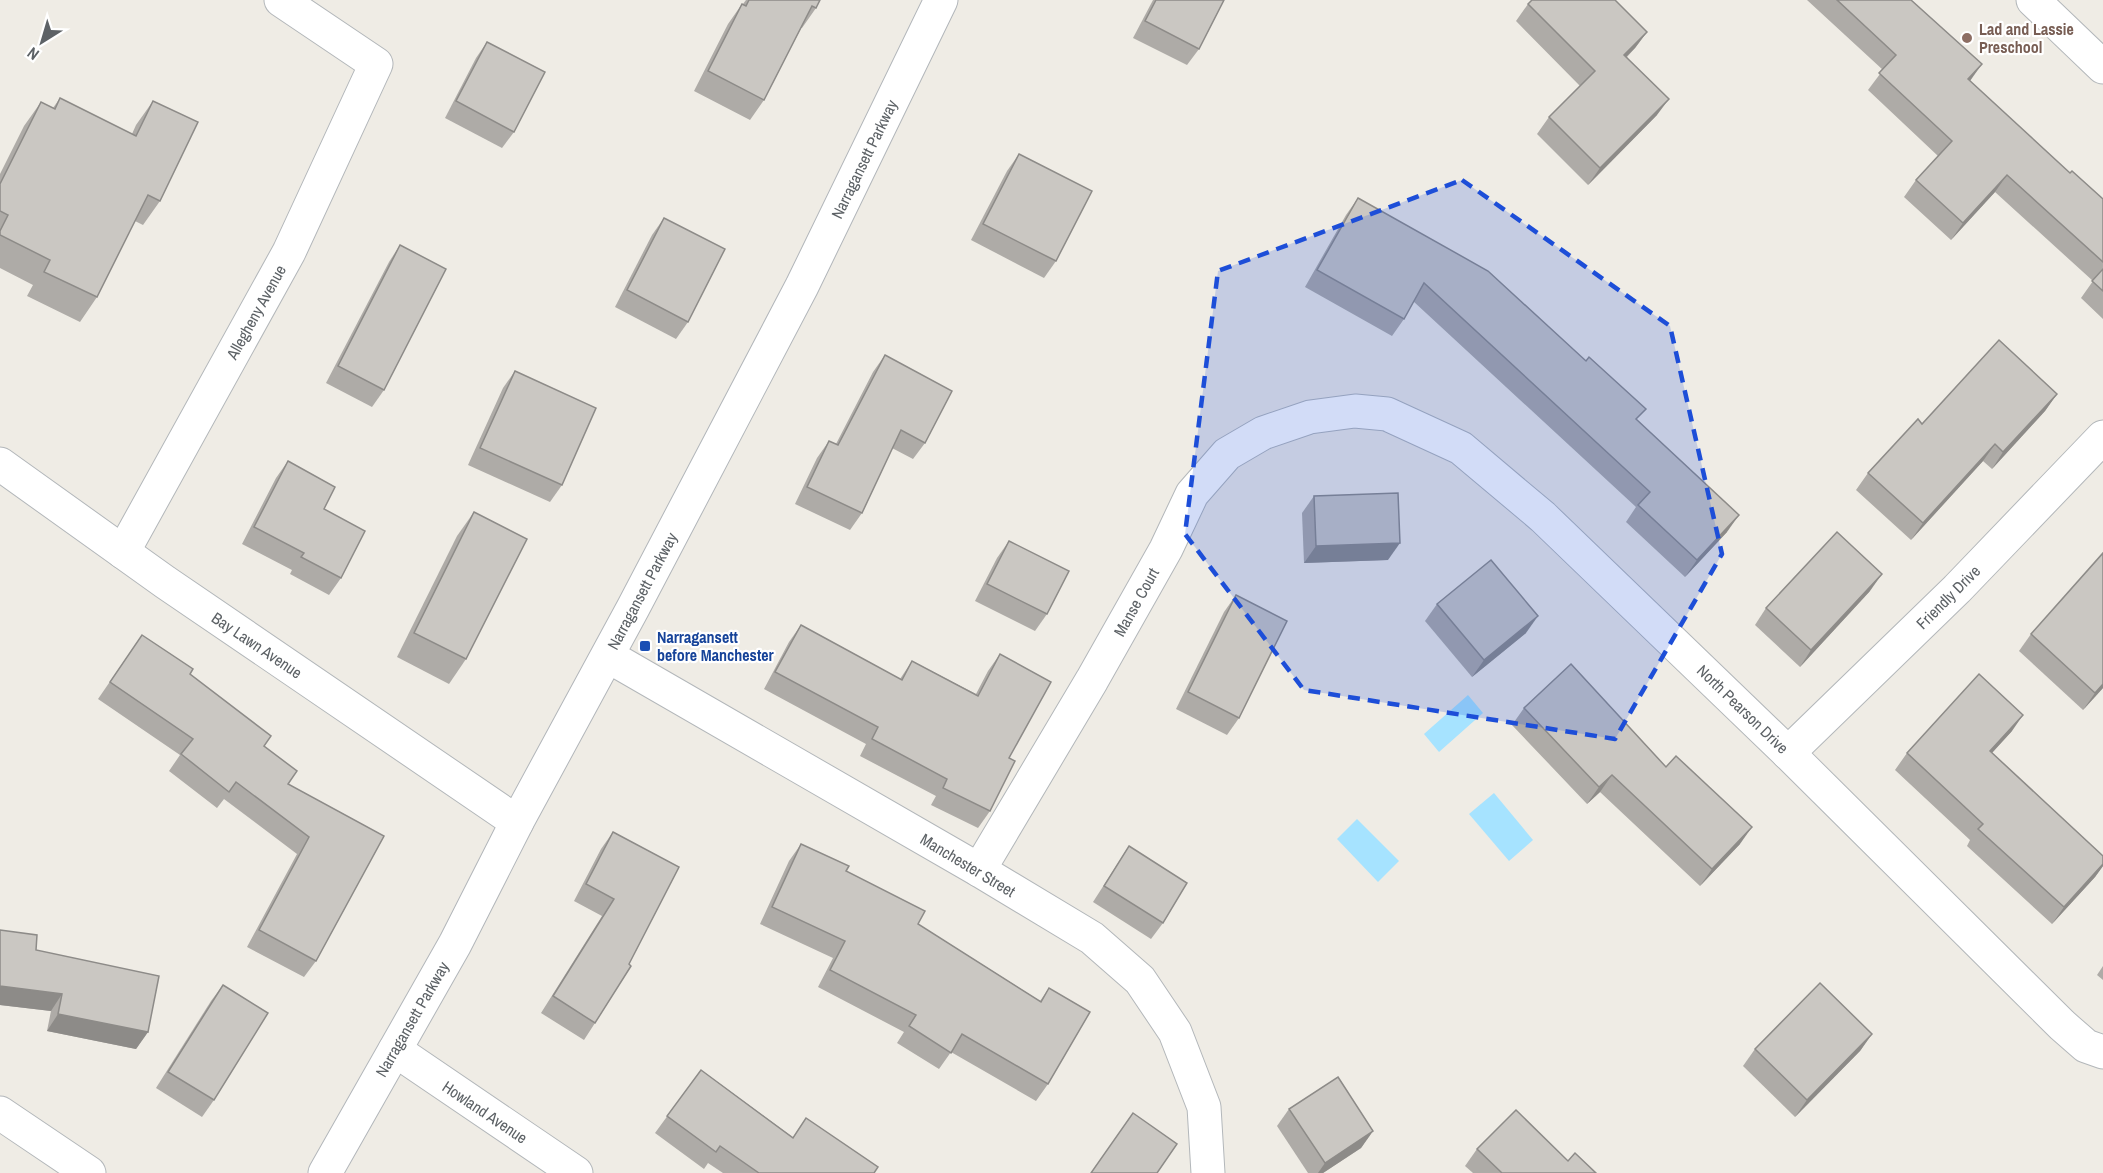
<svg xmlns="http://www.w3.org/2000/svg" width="2103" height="1173" font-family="'Archivo Narrow',sans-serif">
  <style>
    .water { fill: #a6e3ff }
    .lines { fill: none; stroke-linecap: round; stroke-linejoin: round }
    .street-casing { stroke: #b3b7ba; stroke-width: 35 }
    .secondary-casing { stroke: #b2b6ba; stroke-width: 35 }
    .street { stroke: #fff; stroke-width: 33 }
    .secondary { stroke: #fff; stroke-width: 33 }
    .wall { fill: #aeaba7 }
    .shaded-wall { fill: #8d8b88 }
    .building { fill: #cac7c2; stroke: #8d8b88; stroke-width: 1.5 }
    .marked { fill: #1d4ed8; fill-opacity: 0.2; stroke: #1d4ed8; stroke-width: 4.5; stroke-dasharray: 12 8; stroke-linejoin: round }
    .education-dot { fill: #8d6e63; stroke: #fff; stroke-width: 2 }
    .transit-dot { fill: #1a4fb4; stroke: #fff; stroke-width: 2 }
    .labels { text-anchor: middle; stroke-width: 4.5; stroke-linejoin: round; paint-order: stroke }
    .education-label { font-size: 16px; font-weight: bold; fill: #785e54; stroke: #fff; text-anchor: start }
    .street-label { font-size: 16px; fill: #5d6266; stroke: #fff }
    .transit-label { font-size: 16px; font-weight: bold; fill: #164399; stroke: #fff; text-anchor: start }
  </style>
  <rect width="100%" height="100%" fill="#efece5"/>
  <!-- water -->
  <g class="water">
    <path d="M1468,695L1483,713L1439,752L1424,734Z"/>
    <path d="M1494,793L1533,840L1509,861L1469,814Z"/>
    <path d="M1357,819L1399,861L1378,882L1337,839Z"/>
  </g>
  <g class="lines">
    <!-- street casing -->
    <g class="street-casing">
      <g id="street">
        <path d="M2033,0L2103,67"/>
        <path d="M0,464L165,582L517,822"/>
        <path d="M123,552L289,252L376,64L281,0"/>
        <path d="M608,656L979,870L1092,938L1140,980L1175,1032L1204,1107L1208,1173"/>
        <path d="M1788,753L1957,589L2103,437"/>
        <path d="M979,870L1092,680L1166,549L1192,494L1227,454L1263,433L1310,417L1355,411L1387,414L1461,448L1543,517L1788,753L2062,1025L2086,1046L2103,1052"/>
        <path d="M395,1050L576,1173"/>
        <path d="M0,1113L89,1173"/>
      </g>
    </g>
    <!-- secondary casing -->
    <g class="secondary-casing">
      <path id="secondary" d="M325,1173L455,944L517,822L633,608L802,286L941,0"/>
    </g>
    <!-- street -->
    <use href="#street" class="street"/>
    <!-- secondary -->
    <use href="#secondary" class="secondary"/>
  </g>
  <!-- wall -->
  <g class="wall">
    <path d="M746,0H820L816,8L802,28H801L764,100L750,120L694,91L728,24L742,4H743Z"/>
    <path d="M1153,0H1224L1199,49L1187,65L1133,38Z"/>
    <path d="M1807,0H1911L1970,81L2070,173L2103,199V319L2081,298L2093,281L1995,192L1951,240L1904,197L1916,180L1938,156L1868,90L1883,70Z"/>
    <path d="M1528,4L1647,32L1635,48L1627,57L1657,115L1588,185L1537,134L1549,117L1580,86L1516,21Z"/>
    <path d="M487,42L514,132L502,148L445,118L476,58Z"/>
    <path d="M60,98L132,134L136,125L153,101L160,201L143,225L135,221L97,297L80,322L27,296L33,285L0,268V174L24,126L41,102L53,108Z"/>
    <path d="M1019,154L1056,261L1044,278L971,240L1007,171Z"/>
    <path d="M1358,198L1637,421L1727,532L1685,577L1626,522L1636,507L1413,301L1404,319L1392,336L1305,287L1346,215Z"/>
    <path d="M664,218L688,322L676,339L615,307L652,235Z"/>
    <path d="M400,245L384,390L372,407L326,383L389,262Z"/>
    <path d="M885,355L925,443L913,459L892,448L862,513L850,530L795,504L817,458L829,441L836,444L873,372Z"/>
    <path d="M515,371L562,485L550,502L468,465L503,388Z"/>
    <path d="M2057,394L2045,411L1992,469L1983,461L1911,540L1856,490L1868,473L1922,424Z"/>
    <path d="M288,461L324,509L341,578L329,595L290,574L292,570L242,544L276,478Z"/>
    <path d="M1314,496L1388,560L1304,563L1302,513Z"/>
    <path d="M474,512L466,659L449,684L397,657L457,536Z"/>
    <path d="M1009,541L1047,614L1035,631L975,601L997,558Z"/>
    <path d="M1870,591L1800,667L1755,625L1766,608Z"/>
    <path d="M1236,595L1239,718L1227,735L1176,709L1224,612Z"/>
    <path d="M1437,604L1526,633L1472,677L1425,621Z"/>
    <path d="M801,625L900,679L912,661L976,694L988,671L1000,654L1009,758L990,811L978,828L931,805L936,796L860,756L866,744L764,689L789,642Z"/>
    <path d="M2031,634L2103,688L2083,710L2019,651Z"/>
    <path d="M142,635L190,674L264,746L288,784L384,836L316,961L304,977L247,947L297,854L224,799L217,808L169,771L180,755L98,699Z"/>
    <path d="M1524,708L1666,767L1740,844L1700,886L1600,792L1587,804L1512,725Z"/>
    <path d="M2012,731L1992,753L2103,856V866L2095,877L2052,924L1967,846L1970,840L1895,770L1907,753Z"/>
    <path d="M613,832L679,867L595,1023L584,1040L541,1013L602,916L574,901L601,849Z"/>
    <path d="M801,844L846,871L918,924L1040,1001L1049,988L1048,1084L1036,1101L951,1052L939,1069L897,1043L904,1032L818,987L833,958L760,924L789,861Z"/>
    <path d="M1129,846L1163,923L1151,939L1093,902Z"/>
    <path d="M0,930L36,950L148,1032L136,1049L47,1031L51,1011L0,1005Z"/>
    <path d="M2103,966V980L2097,975Z"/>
    <path d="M223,985L214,1100L202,1117L156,1088L211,1001Z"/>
    <path d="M1872,1034L1860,1051L1795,1117L1743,1066L1755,1049Z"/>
    <path d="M701,1070L793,1137L806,1118L874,1173H723L708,1163L704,1169L655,1133Z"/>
    <path d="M1289,1109L1373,1131L1361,1148L1323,1173H1308L1277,1126Z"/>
    <path d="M1477,1149L1568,1161L1596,1173H1473L1465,1166Z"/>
  </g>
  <!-- shaded-wall -->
  <g class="shaded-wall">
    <path d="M1647,32L1635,48L1612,71L1624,55Z"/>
    <path d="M1982,64L1970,81L1968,79Z"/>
    <path d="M1669,99L1657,115L1588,185L1600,168Z"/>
    <path d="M2007,175L1995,192L1951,240L1963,223Z"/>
    <path d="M2057,394L2045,411L1992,469L2003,452Z"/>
    <path d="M1995,444L1983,461L1911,540L1923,523Z"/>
    <path d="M1739,515L1727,532L1685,577L1697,560Z"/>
    <path d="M1400,543L1388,560L1304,563L1316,546Z"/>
    <path d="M1882,574L1870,591L1800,667L1811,650Z"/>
    <path d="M1538,616L1526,633L1472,677L1484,660Z"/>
    <path d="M2103,684V688L2083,710L2095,693Z"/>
    <path d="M2023,715L2012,731L1978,768L1990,751Z"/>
    <path d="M1612,775L1600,792L1587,804L1599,787Z"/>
    <path d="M1752,827L1740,844L1700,886L1712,869Z"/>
    <path d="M2103,864V866L2095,877L2052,924L2064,907Z"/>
    <path d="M0,986L62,994L51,1011L0,1005Z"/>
    <path d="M58,1014L148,1032L136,1049L47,1031Z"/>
    <path d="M1872,1034L1860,1051L1795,1117L1807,1100Z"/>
    <path d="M1373,1131L1361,1148L1323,1173H1318L1325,1163Z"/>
  </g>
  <!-- building -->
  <g class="building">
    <path d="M749,0H820L816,8L812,6L764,100L708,71L742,4L746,6Z"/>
    <path d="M1156,0H1224L1199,49L1145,21Z"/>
    <path d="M1532,0H1615L1647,32L1624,55L1669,99L1600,168L1549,117L1595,71L1528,4Z"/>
    <path d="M1837,0H1911L1982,64L1968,79L2070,173L2072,171L2103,199V262L2007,175L1963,223L1916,180L1952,141L1879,73L1896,55Z"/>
    <path d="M487,42L545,72L514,132L456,101Z"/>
    <path d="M60,98L136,136L153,101L198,122L160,201L148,195L97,297L44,272L50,260L0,235V231L8,215L0,211V184L41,102L55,109Z"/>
    <path d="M1019,154L1092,191L1056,261L983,224Z"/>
    <path d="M1358,198L1488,271L1586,361L1589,357L1646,409L1636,419L1739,515L1697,560L1638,505L1650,492L1424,283L1404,319L1317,270Z"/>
    <path d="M664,218L725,249L688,322L627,290Z"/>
    <path d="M400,245L446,269L384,390L338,366Z"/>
    <path d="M2103,269V291L2092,281Z"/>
    <path d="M1999,340L2057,394L2003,452L1995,444L1923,523L1868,473L1918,419L1922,424Z"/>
    <path d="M885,355L952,391L925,443L901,430L862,513L807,487L829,441L838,445Z"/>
    <path d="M515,371L596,408L562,485L480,448Z"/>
    <path d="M288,461L335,487L324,509L365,531L341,578L301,557L304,553L254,527Z"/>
    <path d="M1398,493L1400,543L1316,546L1314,496Z"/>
    <path d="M474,512L527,539L466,659L414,633Z"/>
    <path d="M1837,532L1882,574L1811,650L1766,608Z"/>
    <path d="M1009,541L1069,571L1047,614L987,584Z"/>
    <path d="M2103,553V684L2095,693L2031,634Z"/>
    <path d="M1491,560L1538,616L1484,660L1437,604Z"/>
    <path d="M1236,595L1287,621L1239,718L1188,692Z"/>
    <path d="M801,625L902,680L912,661L978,696L1000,654L1051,682L1009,758L1015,761L990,811L943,788L947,779L872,739L878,727L775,672Z"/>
    <path d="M142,635L193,669L190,674L271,736L264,746L297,771L288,784L384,836L316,961L259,930L309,837L236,782L229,792L181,754L193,739L110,682Z"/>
    <path d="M1571,664L1666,767L1676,756L1752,827L1712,869L1612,775L1599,787L1524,708Z"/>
    <path d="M1979,674L2023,715L1990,751L2103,856V864L2064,907L1978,829L1983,824L1907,753Z"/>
    <path d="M613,832L679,867L629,964L631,966L595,1023L553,996L614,899L586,884Z"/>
    <path d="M801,844L849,866L846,871L925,911L918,924L1041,1002L1049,988L1090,1012L1048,1084L962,1034L951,1053L909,1026L916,1015L830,970L845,941L772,907Z"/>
    <path d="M1129,846L1187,883L1163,923L1104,886Z"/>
    <path d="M0,930L37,935L36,950L159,976L148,1032L58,1014L62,994L0,986Z"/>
    <path d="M1820,983L1872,1034L1807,1100L1755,1049Z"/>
    <path d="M223,985L268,1013L214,1100L168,1072Z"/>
    <path d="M701,1070L793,1138L806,1118L878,1167L874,1173H759L720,1146L716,1152L667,1116Z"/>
    <path d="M1338,1077L1373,1131L1325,1163L1289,1109Z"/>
    <path d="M1516,1110L1568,1161L1575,1153L1596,1173H1502L1477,1149Z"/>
    <path d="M1133,1113L1177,1144L1157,1173H1091Z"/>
  </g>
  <!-- marked area -->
  <path class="marked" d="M1462,180L1670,326L1722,554L1615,739L1304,690L1185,534L1218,271Z"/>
  <!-- markers -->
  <circle class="education-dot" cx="1967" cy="38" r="6"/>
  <rect class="transit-dot" x="639" y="640" width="12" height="12" rx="3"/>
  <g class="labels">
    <!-- education labels -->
    <g class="education-label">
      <text x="1979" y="35">Lad and Lassie<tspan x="1979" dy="18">Preschool</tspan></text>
    </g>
    <!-- street labels -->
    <g class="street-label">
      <text transform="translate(864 159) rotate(-64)" y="6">Narragansett Parkway</text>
      <text transform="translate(256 312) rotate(-61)" y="6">Allegheny Avenue</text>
      <text transform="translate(642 591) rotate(-62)" y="6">Narragansett Parkway</text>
      <text transform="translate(1948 597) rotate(-45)" y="6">Friendly Drive</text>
      <text transform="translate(1136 602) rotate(-61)" y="6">Manse Court</text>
      <text transform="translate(257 645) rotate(34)" y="6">Bay Lawn Avenue</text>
      <text transform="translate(1743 709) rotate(44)" y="6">North Pearson Drive</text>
      <text transform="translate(968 865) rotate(31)" y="6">Manchester Street</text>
      <text transform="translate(412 1019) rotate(-60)" y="6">Narragansett Parkway</text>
      <text transform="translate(485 1112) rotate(34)" y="6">Howland Avenue</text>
    </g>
    <!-- transit labels -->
    <g class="transit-label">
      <text x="657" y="643">Narragansett<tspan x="657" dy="18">before Manchester</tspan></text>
    </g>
  </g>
  <!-- north arrow -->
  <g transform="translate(42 42) rotate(217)" stroke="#ffffff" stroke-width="4.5" paint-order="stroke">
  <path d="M0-4.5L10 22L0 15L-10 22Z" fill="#5d6266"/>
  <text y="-9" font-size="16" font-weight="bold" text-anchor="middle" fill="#5d6266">N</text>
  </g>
</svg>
